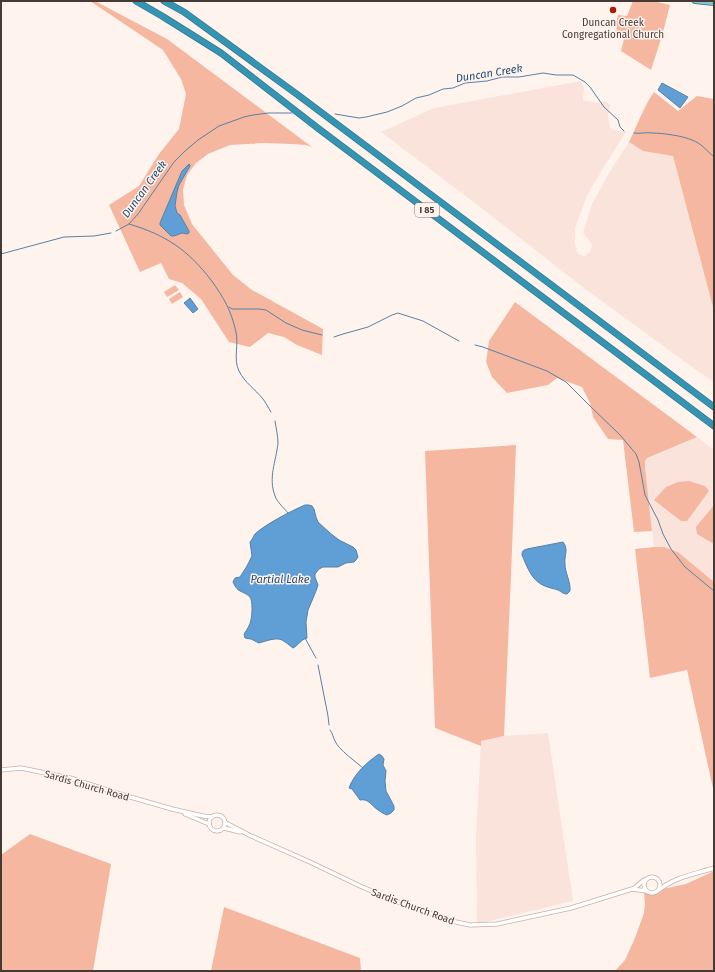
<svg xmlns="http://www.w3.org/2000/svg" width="715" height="972" font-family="'Fira Sans',sans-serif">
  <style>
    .built { fill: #fae3db }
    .green { fill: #f6b7a0 }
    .water { fill: #609fd6; stroke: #5881a6 }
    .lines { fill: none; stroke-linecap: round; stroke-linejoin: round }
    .stream { stroke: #5881a6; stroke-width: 1 }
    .minor-casing { stroke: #cbafa4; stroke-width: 5 }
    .major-casing { stroke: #397588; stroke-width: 6 }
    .highway-casing { stroke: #397588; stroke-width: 7 }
    .minor { stroke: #fff; stroke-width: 3.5 }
    .major { stroke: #85bfd2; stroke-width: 4.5 }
    .highway { stroke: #3395b4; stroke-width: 5.5 }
    .poi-dot { fill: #ab1c03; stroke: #fff3ee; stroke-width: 1.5 }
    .labels { text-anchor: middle; stroke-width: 3; stroke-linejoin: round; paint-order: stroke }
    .shield { fill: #fff3ee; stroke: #7d726c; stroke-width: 1 }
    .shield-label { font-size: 9px; font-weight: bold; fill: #453a35 }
    .poi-label { font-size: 10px; fill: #453a35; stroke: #fff3ee }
    .street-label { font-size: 10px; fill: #453a35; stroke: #fff3ee }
    .water-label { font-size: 11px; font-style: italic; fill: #1f4d73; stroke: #fff3ee }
  </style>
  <rect width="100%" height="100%" fill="#fff3ee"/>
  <!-- built -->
  <g class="built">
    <path d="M581,81L584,89L583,99L584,101H588L597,103L602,101L607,102L610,105L608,116L610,128L615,130L626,132L605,165L587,196L575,228V244L578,254L584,256L590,252L592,246L590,241L583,233L592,204L609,173L629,142L644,151L673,156L714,311V383L584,288L484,210L381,132L434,108Z"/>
    <path d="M697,437L714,450V582L678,552L664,547H654L645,467V461L647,458Z"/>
    <path d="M548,733L573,901L477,924L476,839L481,741L504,736Z"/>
  </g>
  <!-- green -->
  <g class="green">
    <path d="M90,1H95L167,39L312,147L306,145L292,144L264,143L230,145L208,154L196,163L187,175L183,190L184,205L192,224L233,275L252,290L323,329L322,355L297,345L284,337L268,333L250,347L229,342L201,299L182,283L169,279L161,263L140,272L109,205L139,186L159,154L179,129L186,94L181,79L163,50Z"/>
    <path d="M633,1H653L670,5L662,36L651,70L621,51L624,39L617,35L616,23L618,15L627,16Z"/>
    <path d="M654,92L678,111L697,96L714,99V311L673,156L643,151L629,142C637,126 643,108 654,92Z"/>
    <path d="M175,285L179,290L167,297L164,292Z"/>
    <path d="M180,292L183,297L172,304L169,299Z"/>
    <path d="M515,302L697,437L647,458L645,461V467L652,531L634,532L623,440L608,439L593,417L590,403L582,387L557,378L548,385L507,393L492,377L486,362L489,341Z"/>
    <path d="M516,445L511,576L504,736L481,741V746L435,728L425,451Z"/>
    <path d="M689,481L705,486L709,491L687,521H681L654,500L666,487L678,482Z"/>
    <path d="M714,505V544L697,534L696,527Z"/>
    <path d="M654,547H664L678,552L714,582V793L687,670L650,678L635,549Z"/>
    <path d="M30,834L111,864L93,971H1V855Z"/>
    <path d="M714,871V971H615L625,960L635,938L644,913L645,904L644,893L686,884Z"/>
    <path d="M224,907L360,958L361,971H211Z"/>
  </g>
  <!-- water -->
  <g class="water">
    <path d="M662,83L688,97L680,108L658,90Z"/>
    <path d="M189,164L190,165V166L179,185L177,192L175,206L177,213L180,215L189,231V233L187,234L182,233L174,236H171L160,225V223L182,171Z"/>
    <path d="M190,298L198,309L193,313L184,303Z"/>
    <path d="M305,505H309L312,506L314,509L316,517L318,522L330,533L339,540L353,547L356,550L358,557L356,560L354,562L346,563L338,567H323L319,569L315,574V577L318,585L316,591L308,610L306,622L307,638C300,640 299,645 293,648C290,646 286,642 282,640C276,637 266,641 259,643L251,639L245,638L244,634C247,630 250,625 251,620C252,615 253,601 250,597C243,590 238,594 233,582L235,578L240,577L247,566L252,556L250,542C252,540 253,537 255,534C264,525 293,510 305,505Z"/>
    <path d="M563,542C569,549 564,556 565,564C565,573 571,582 570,591L567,594C563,594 562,592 558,590C552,588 544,587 538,582C530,576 526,564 522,555C522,551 523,550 527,549Z"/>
    <path d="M379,754L382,756L384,759L383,765L386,771L385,781L386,791L394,806V810L391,813L387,815C384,814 381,812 378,810C372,806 368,798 360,800L352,789L349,788C354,774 367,762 379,754Z"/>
  </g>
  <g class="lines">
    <!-- stream -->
    <g class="stream">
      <path d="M335,114L359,118L366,117L387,112L402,106L416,98L429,95L443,89L453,88L465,83L487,81L502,77H519L543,73L556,75H573L585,82L590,87L604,107L618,120L620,127L624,131"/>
      <path d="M634,133C640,134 646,132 652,133C663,133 683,136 692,140C701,143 707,151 714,157"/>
      <path d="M129,224C166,235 188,250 211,280C224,298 231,310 236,332C239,345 233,359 239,371C245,383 255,389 263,399C266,403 268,407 271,412"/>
      <path d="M116,231L129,224L138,214L174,162L185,151L198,140L219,126L244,117L253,115L268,113H292"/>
      <path d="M1,254L64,237L94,236L111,233"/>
      <path d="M229,307L232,309H259L266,310L286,323L302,330L322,335"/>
      <path d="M334,337L343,334L368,327L392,315L398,313L423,321L459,341"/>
      <path d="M475,345L483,347L547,371L566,382L588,404L621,436L636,454L639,462L645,495L658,520L663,534L671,549L685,567L714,591"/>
      <path d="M275,421C276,428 278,436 278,443C276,462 268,477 275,496C277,502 284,508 288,513"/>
      <path d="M305,638L316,658"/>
      <path d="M318,665L328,716L329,725"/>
      <path d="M330,730C333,734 333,737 335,741C338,749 356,762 363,768"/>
    </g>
    <!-- minor casing -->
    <g class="minor-casing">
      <g id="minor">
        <path d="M1,770L21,768L70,778L113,792L172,809L203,816L212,817"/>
        <path d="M185,814L209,824"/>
        <circle cx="217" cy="823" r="8"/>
        <path d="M226,823L249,835L312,863L360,886L405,905L456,922L470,925L497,924L571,908L632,889L646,891"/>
        <path d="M224,828L240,832"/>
        <circle cx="652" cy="885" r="8"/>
        <path d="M633,889L644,880"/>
        <path d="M659,890C675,877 695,874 714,868"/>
      </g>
    </g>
    <!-- major casing -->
    <g class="major-casing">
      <path id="major" d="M695,1L714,3"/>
    </g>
    <!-- highway casing -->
    <g class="highway-casing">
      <g id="highway">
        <path d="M136,1L162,16L221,53L319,129L714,426"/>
        <path d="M164,1L184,12L298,95L714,407"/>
      </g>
    </g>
    <!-- minor -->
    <use href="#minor" class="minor"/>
    <!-- major -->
    <use href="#major" class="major"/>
    <!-- highway -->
    <use href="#highway" class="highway"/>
  </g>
  <!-- markers -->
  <circle class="poi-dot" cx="613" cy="10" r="4"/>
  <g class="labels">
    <!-- shield labels -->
    <rect class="shield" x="415" y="203" width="24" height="14" rx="3"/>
    <g class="shield-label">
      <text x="427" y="213">I 85</text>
    </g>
    <!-- poi labels -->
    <g class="poi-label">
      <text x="613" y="26">Duncan Creek<tspan x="613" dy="12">Congregational Church</tspan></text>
    </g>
    <!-- street labels -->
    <g class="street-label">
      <text transform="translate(87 785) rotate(16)" y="4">Sardis Church Road</text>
      <text transform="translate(413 906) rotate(20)" y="4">Sardis Church Road</text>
    </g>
    <!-- water labels -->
    <g class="water-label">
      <text transform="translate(489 73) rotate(-9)" y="4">Duncan Creek</text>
      <text transform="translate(144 189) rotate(-54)" y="4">Duncan Creek</text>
      <text x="280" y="583">Partial Lake</text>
    </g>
  </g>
  <!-- border -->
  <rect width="715" height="972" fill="none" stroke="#453a35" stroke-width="4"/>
</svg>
